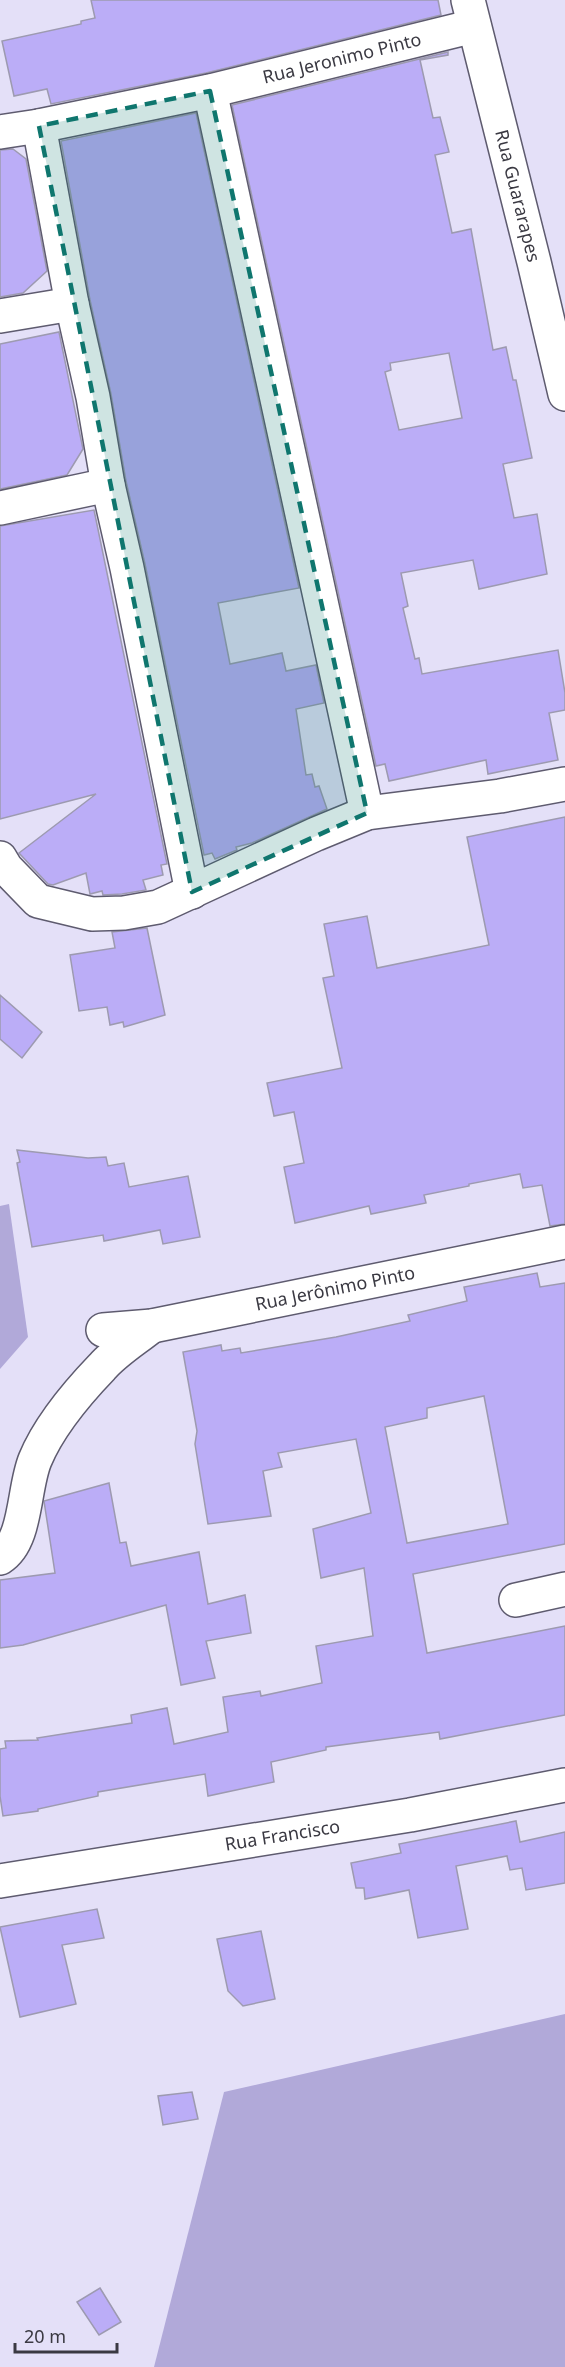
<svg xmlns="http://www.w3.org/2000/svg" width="565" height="2367" font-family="'Noto Sans',sans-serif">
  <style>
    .green { fill: #b1a9d9 }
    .building { fill: #bbadf7; stroke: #9d9ab0; stroke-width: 1.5; fill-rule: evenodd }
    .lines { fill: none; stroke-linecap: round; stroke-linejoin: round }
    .minor-casing { stroke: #5e5b6f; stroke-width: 36 }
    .minor { stroke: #fff; stroke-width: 33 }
    .marked { fill: #0f766e; fill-opacity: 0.2; stroke: #0f766e; stroke-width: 4.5; stroke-dasharray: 12 8; stroke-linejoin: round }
    .labels { text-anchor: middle; stroke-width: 5; stroke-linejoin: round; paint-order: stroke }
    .street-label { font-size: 18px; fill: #3a3942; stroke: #e4e0f8 }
  </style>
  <rect width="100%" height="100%" fill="#e4e0f8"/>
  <!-- green -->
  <g class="green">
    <path d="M9,1204L28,1337L0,1369V1206Z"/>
    <path d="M565,2014V2367H154L224,2092Z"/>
  </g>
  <!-- building -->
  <g class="building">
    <path d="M91,0H438L441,15L206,73L51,104L47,89L14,96L2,41L81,24V21L95,18Z"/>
    <path d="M448,52V55L420,60L433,118L440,117L449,152L435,155L452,233L471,229L493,350L506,347L513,380H516L532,458L503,464L514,518L537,514L547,574L479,589L473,560L401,573L408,606L403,608L415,659L419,658L422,674L558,650L565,693V710L549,713L558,760L488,774L486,760L389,781L385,764L376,766L232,105ZM449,353L462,418L399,430L385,372L391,370L390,363Z"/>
    <path d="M196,113L299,588L218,603L230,664L282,653L286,671L316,665L324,703L296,709L306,775L312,774L315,787L319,786L327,809L252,843L236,847L237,850L215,859L212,853L204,855L145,564L126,481L111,394L90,300L61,141Z"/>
    <path d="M13,149L26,159L47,271L23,293L0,297V150Z"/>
    <path d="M59,332L83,449L67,475L0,489V344Z"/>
    <path d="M94,510L167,864L161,865L163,875L143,880L146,890L122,894L103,895L102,891L90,894L86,873L53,885L48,884L19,853L96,794L0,819V526Z"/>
    <path d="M565,817V1224L550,1226L542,1185L523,1188L520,1174L469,1184V1186L424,1195L426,1203L371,1214L369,1206L295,1223L284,1167L304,1163L294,1112L274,1116L267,1083L342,1068L323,978L334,976L324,924L367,916L377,968L489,945L467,837Z"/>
    <path d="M147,928L165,1015L124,1027L123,1022L110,1025L107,1007L79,1011L70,955L115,948L112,932Z"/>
    <path d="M0,995L42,1032L22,1058L0,1039Z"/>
    <path d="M17,1150L88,1158L106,1157L108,1166L124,1163L129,1187L188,1176L200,1237L163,1244L160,1230L104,1241L103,1235L32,1247L17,1163L20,1162Z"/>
    <path d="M537,1273L540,1287L565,1283V1544L413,1574L427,1653L565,1626V1715L440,1739L439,1732L326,1747V1750L271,1762L274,1782L208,1796L205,1774L98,1792V1796L38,1809V1811L3,1816L0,1796V1749L6,1748L5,1741L38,1740L37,1738L132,1723L131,1715L167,1708L174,1744L228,1732L223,1697L260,1691L261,1696L322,1683L316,1646L373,1636L364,1568L321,1578L313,1529L371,1513L356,1439L278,1453L282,1467L263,1471L271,1516L208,1524L195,1444L197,1431L183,1352L221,1345L222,1351L240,1348L241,1353L336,1337L410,1321L408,1315L467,1301L464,1287ZM484,1396L508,1524L407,1543L385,1427L427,1418V1408Z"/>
    <path d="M109,1483L120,1543L126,1542L131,1566L199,1552L208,1604L245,1595L251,1633L206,1641L215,1678L181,1685L166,1605L23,1645L0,1648V1580L55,1573L44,1501Z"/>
    <path d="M516,1821L520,1842L565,1832V1883L526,1890L522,1868L510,1870L507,1856L456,1866L468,1929L418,1938L409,1890L365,1899L364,1888H356L351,1863L401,1853L399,1844Z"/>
    <path d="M97,1909L104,1938L62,1945L76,2004L20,2017L0,1927Z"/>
    <path d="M261,1931L275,1999L243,2006L228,1991L217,1939Z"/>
    <path d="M192,2092L198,2119L163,2125L158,2096Z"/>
    <path d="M100,2288L121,2322L99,2335L77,2302Z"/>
  </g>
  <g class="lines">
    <!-- minor casing -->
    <g class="minor-casing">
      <g id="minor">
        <path id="s1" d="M468,0L534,262L565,394"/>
        <path d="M210,91L367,813"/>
        <path d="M39,126L72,304L93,397L108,485L127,568L192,892"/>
        <path id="s2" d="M0,132L39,126L210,91L474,26"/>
        <path d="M0,316L72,304"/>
        <path d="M0,508L108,485"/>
        <path d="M0,858L6,868L38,901L92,914L124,913L158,907L316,834L367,813L500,796L565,784"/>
        <path id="s3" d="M103,1330L152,1326L565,1242"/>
        <path d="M0,1558C27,1541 23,1489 35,1460C49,1426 77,1393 102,1367C116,1351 136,1339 152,1326"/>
        <path d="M516,1600L565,1589"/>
        <path id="s4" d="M0,1881L410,1815L565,1785"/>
      </g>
    </g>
    <!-- minor -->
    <use href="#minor" class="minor"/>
  </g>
  <!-- marked area -->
  <path class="marked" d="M210,91L367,813L192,892L39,126Z"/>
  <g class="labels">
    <!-- street labels -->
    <g class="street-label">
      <text dy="6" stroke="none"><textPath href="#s2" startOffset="350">Rua Jeronimo Pinto</textPath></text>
      <text dy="6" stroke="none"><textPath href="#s1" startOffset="202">Rua Guararapes</textPath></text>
      <text dy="6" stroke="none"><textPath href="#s3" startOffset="236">Rua Jerônimo Pinto</textPath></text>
      <text dy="6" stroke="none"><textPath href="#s4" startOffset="286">Rua Francisco</textPath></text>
    </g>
  </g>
  <!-- scale -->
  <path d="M15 2343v9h102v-9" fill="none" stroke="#3a3942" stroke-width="3"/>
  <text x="24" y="2343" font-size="18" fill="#3a3942" stroke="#e4e0f8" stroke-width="4.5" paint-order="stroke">20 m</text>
</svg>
